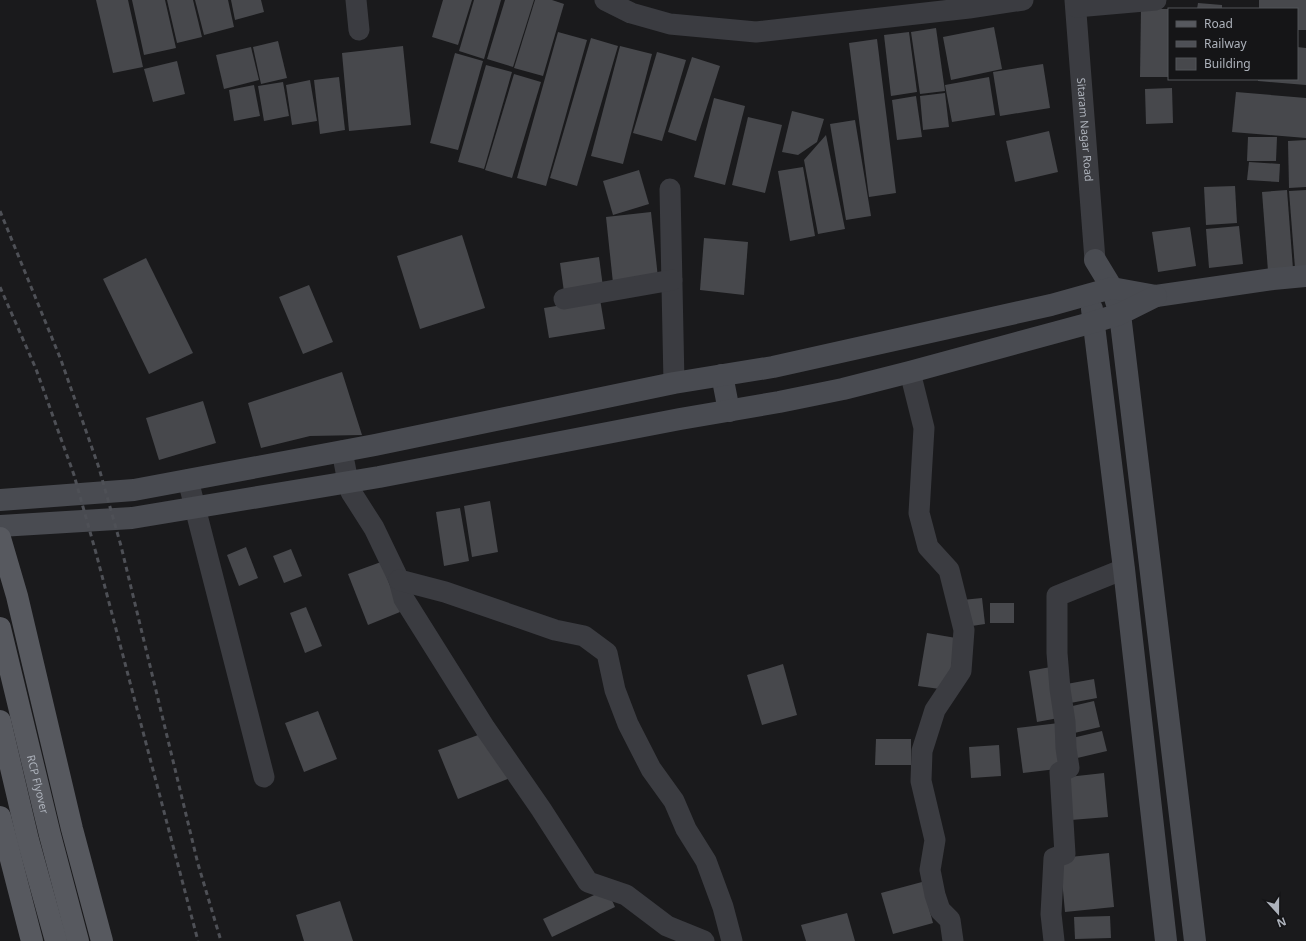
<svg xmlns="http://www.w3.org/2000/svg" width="1306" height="941" font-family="'Noto Sans',sans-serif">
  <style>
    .building { fill: #47484c }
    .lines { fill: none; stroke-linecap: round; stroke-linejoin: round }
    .street { stroke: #3b3c41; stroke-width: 21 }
    .secondary { stroke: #494b51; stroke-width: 22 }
    .primary { stroke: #57595f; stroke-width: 22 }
    .rail { stroke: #4e5056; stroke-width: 3; stroke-dasharray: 5 4; stroke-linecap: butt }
    .labels { text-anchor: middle; stroke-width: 3.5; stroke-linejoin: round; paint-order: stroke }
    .street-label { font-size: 11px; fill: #adb2bb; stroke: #151517 }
  </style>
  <rect width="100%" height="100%" fill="#1a1a1c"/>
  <!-- building -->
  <g class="building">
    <path d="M96,0H128L143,67L113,73Z"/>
    <path d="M132,0H165L176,48L144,55Z"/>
    <path d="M167,0H193L202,37L177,43Z"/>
    <path d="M195,0H228L234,27L204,35Z"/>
    <path d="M231,0H261L264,12L235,20Z"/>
    <path d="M443,0H472L458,45L432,37Z"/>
    <path d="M474,0H501L484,59L459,51Z"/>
    <path d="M505,0H534L513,67L487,59Z"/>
    <path d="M535,0H552L564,4L543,76L514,68Z"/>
    <path d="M1259,0H1306V30H1297V9H1259Z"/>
    <path d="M1198,3L1222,5V9H1197Z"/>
    <path d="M1141,9H1169V77H1140Z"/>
    <path d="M994,27L1002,69L951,80L943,37Z"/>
    <path d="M936,28L945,91L920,94L911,32Z"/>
    <path d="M558,32L587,40L546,186L517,178Z"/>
    <path d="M909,32L917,92L891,96L884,35Z"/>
    <path d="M591,38L618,46L577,186L550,178Z"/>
    <path d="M877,39L896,193L869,197L849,43Z"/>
    <path d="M278,41L287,78L261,84L253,47Z"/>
    <path d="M403,46L411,125L349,131L342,53Z"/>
    <path d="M620,46L652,54L623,164L591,156Z"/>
    <path d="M251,47L259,80L224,89L216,55Z"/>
    <path d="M1297,47L1306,48V85L1258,81V79H1297Z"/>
    <path d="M657,52L686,60L662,141L633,133Z"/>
    <path d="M455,53L483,61L458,150L430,143Z"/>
    <path d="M692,57L720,66L696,141L668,132Z"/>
    <path d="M177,61L185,94L153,102L144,69Z"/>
    <path d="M1043,64L1050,108L1000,116L993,72Z"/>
    <path d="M486,65L512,72L484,169L458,162Z"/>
    <path d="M514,74L541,82L512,178L485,170Z"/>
    <path d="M339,77L345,130L320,134L314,80Z"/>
    <path d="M989,77L995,115L952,122L945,85Z"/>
    <path d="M310,80L317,121L292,125L286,85Z"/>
    <path d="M283,82L289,116L264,121L258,86Z"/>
    <path d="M254,85L260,116L234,121L229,90Z"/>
    <path d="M1172,88L1173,123L1146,124L1145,89Z"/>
    <path d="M1236,92L1306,98V138L1232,132Z"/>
    <path d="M945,93L949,127L923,130L920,96Z"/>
    <path d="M916,96L922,137L897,140L892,100Z"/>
    <path d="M714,98L745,106L725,185L694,177Z"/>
    <path d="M792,111L824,119L817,142L798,155L782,152Z"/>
    <path d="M748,117L782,125L765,193L732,185Z"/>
    <path d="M855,120L871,216L846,220L830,124Z"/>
    <path d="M1049,131L1058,172L1015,182L1006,141Z"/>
    <path d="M826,135L845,229L818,234L804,160Z"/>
    <path d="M1248,137H1277L1276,161H1247Z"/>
    <path d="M1306,140V187L1289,188L1288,141Z"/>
    <path d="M1249,162L1280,164L1279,182L1247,180Z"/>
    <path d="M803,167L815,236L790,241L778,171Z"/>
    <path d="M639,170L649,204L613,215L603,181Z"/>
    <path d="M1235,186L1237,223L1206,225L1204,187Z"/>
    <path d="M1287,190L1293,269L1268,271L1262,192Z"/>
    <path d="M1306,190V268H1295L1289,191Z"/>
    <path d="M651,212L658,278L613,283L606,217Z"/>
    <path d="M1239,226L1243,264L1209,268L1206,229Z"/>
    <path d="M1190,227L1196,266L1158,272L1152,232Z"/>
    <path d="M462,235L485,308L420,329L397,256Z"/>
    <path d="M704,238L748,242L744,295L700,290Z"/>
    <path d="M599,257L603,287L564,292L560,263Z"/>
    <path d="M146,258L193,353L149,374L103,279Z"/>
    <path d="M309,285L333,342L303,354L279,297Z"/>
    <path d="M600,299L605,329L549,338L544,308Z"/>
    <path d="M342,372L362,435L310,436L261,448L248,403Z"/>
    <path d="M203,401L216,443L159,460L146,418Z"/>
    <path d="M490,501L498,552L472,557L464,506Z"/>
    <path d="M460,508L469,561L444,566L436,512Z"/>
    <path d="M246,547L258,578L239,586L227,555Z"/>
    <path d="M291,549L302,576L284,583L273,556Z"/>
    <path d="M381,562L400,612L368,625L348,574Z"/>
    <path d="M982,598L985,624L965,627L962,600Z"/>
    <rect x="990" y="603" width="24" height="20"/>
    <path d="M306,607L322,646L305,653L290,613Z"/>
    <path d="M927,633L956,638L947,690L918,686Z"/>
    <path d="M783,664L797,715L762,725L747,675Z"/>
    <path d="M1056,666L1064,717L1037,722L1029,671Z"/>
    <path d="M1094,679L1097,698L1065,704L1061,685Z"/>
    <path d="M1094,701L1100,727L1070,734L1064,708Z"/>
    <path d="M318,711L337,759L304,772L285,723Z"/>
    <path d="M1059,723L1065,768L1023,773L1017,728Z"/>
    <path d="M1102,731L1107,751L1073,759L1068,739Z"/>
    <path d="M486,732L510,778L458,799L438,750Z"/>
    <path d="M876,739H911V765H875Z"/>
    <path d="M999,745L1001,776L971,778L969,747Z"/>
    <path d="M1104,773L1108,817L1071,820L1068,777Z"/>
    <path d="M1109,853L1114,907L1065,912L1060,858Z"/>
    <path d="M922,882L933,923L893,934L881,893Z"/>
    <path d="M607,889L615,907L552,937L543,919Z"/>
    <path d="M340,901L353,941H304L296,915Z"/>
    <path d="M847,913L855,941H806L801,925Z"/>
    <path d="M1110,916L1111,938L1075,939L1074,917Z"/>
  </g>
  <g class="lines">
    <!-- street -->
    <g class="street">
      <path d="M356,0L359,30"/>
      <path d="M605,0L631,13L670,24L756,32L969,8L1023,0"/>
      <path id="s1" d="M1075,0L1095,260"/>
      <path d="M1076,7L1156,0"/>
      <path d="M670,189L674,383"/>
      <path d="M564,299L672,280"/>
      <path d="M910,372L924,428L919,513L928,547L949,570L964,630L961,671L935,710L922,751L921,781L935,840L930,870L935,895L940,910L950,920L953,941"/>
      <path d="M342,451L348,482L351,492L374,528L399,580L404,599L485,728L541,809L588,882L626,895L667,926L704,941"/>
      <path d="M188,480L264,777"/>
      <path d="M399,580L445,592L555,630L584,636L607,653L615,690L628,724L651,769L674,801L686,829L706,861L723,907L732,941"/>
      <path d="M1054,941L1051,914L1054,858L1065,854L1060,772L1069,768L1066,748L1065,722L1060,689L1057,653V596L1124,569"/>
    </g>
    <!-- secondary -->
    <g class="secondary">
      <path d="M1095,260L1112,288L1120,314L1195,941"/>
      <path d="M1092,309L1124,569L1166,941"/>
      <path d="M722,375L729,411"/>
      <path d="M0,500L134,490L375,445L674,383L773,367L1051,305L1112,288L1156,296L1273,279L1306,276"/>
      <path d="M0,526L132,518L379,477L680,419L779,402L843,389L910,372L1094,322L1120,314L1156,296"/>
    </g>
    <!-- primary -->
    <g class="primary">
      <path d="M0,538L17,596L72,829L102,941"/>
      <path id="s2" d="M0,628L50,835L78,941"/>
      <path d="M0,721L28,840L56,941"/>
      <path d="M0,817L32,941"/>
    </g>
    <!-- rail -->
    <g class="rail">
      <path d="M0,211L61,360L99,468L121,546L198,864L221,941"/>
      <path d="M0,287L36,369L74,475L96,553L198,941"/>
    </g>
  </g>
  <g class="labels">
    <!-- street labels -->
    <g class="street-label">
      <text dy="4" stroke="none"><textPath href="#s1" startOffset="130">Sitaram Nagar Road</textPath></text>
      <text dy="4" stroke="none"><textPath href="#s2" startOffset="161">RCP Flyover</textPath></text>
    </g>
  </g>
  <!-- legend -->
  <rect x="1168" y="8" width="130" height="72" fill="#151517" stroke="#525459"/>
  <rect x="1176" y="21" width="20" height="6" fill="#57595f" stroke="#525459"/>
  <text x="1204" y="28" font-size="12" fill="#adb2bb">Road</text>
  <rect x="1176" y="41" width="20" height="6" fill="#4e5056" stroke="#525459"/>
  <text x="1204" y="48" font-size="12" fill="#adb2bb">Railway</text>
  <rect x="1176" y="58" width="20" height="12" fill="#47484c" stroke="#525459"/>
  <text x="1204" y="68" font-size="12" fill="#adb2bb">Building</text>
  <!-- north arrow -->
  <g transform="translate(1278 913) rotate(159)" stroke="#151517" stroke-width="3" paint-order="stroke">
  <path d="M0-3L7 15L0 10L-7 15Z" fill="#adb2bb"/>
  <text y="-6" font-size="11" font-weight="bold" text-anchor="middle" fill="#adb2bb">N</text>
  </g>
</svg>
